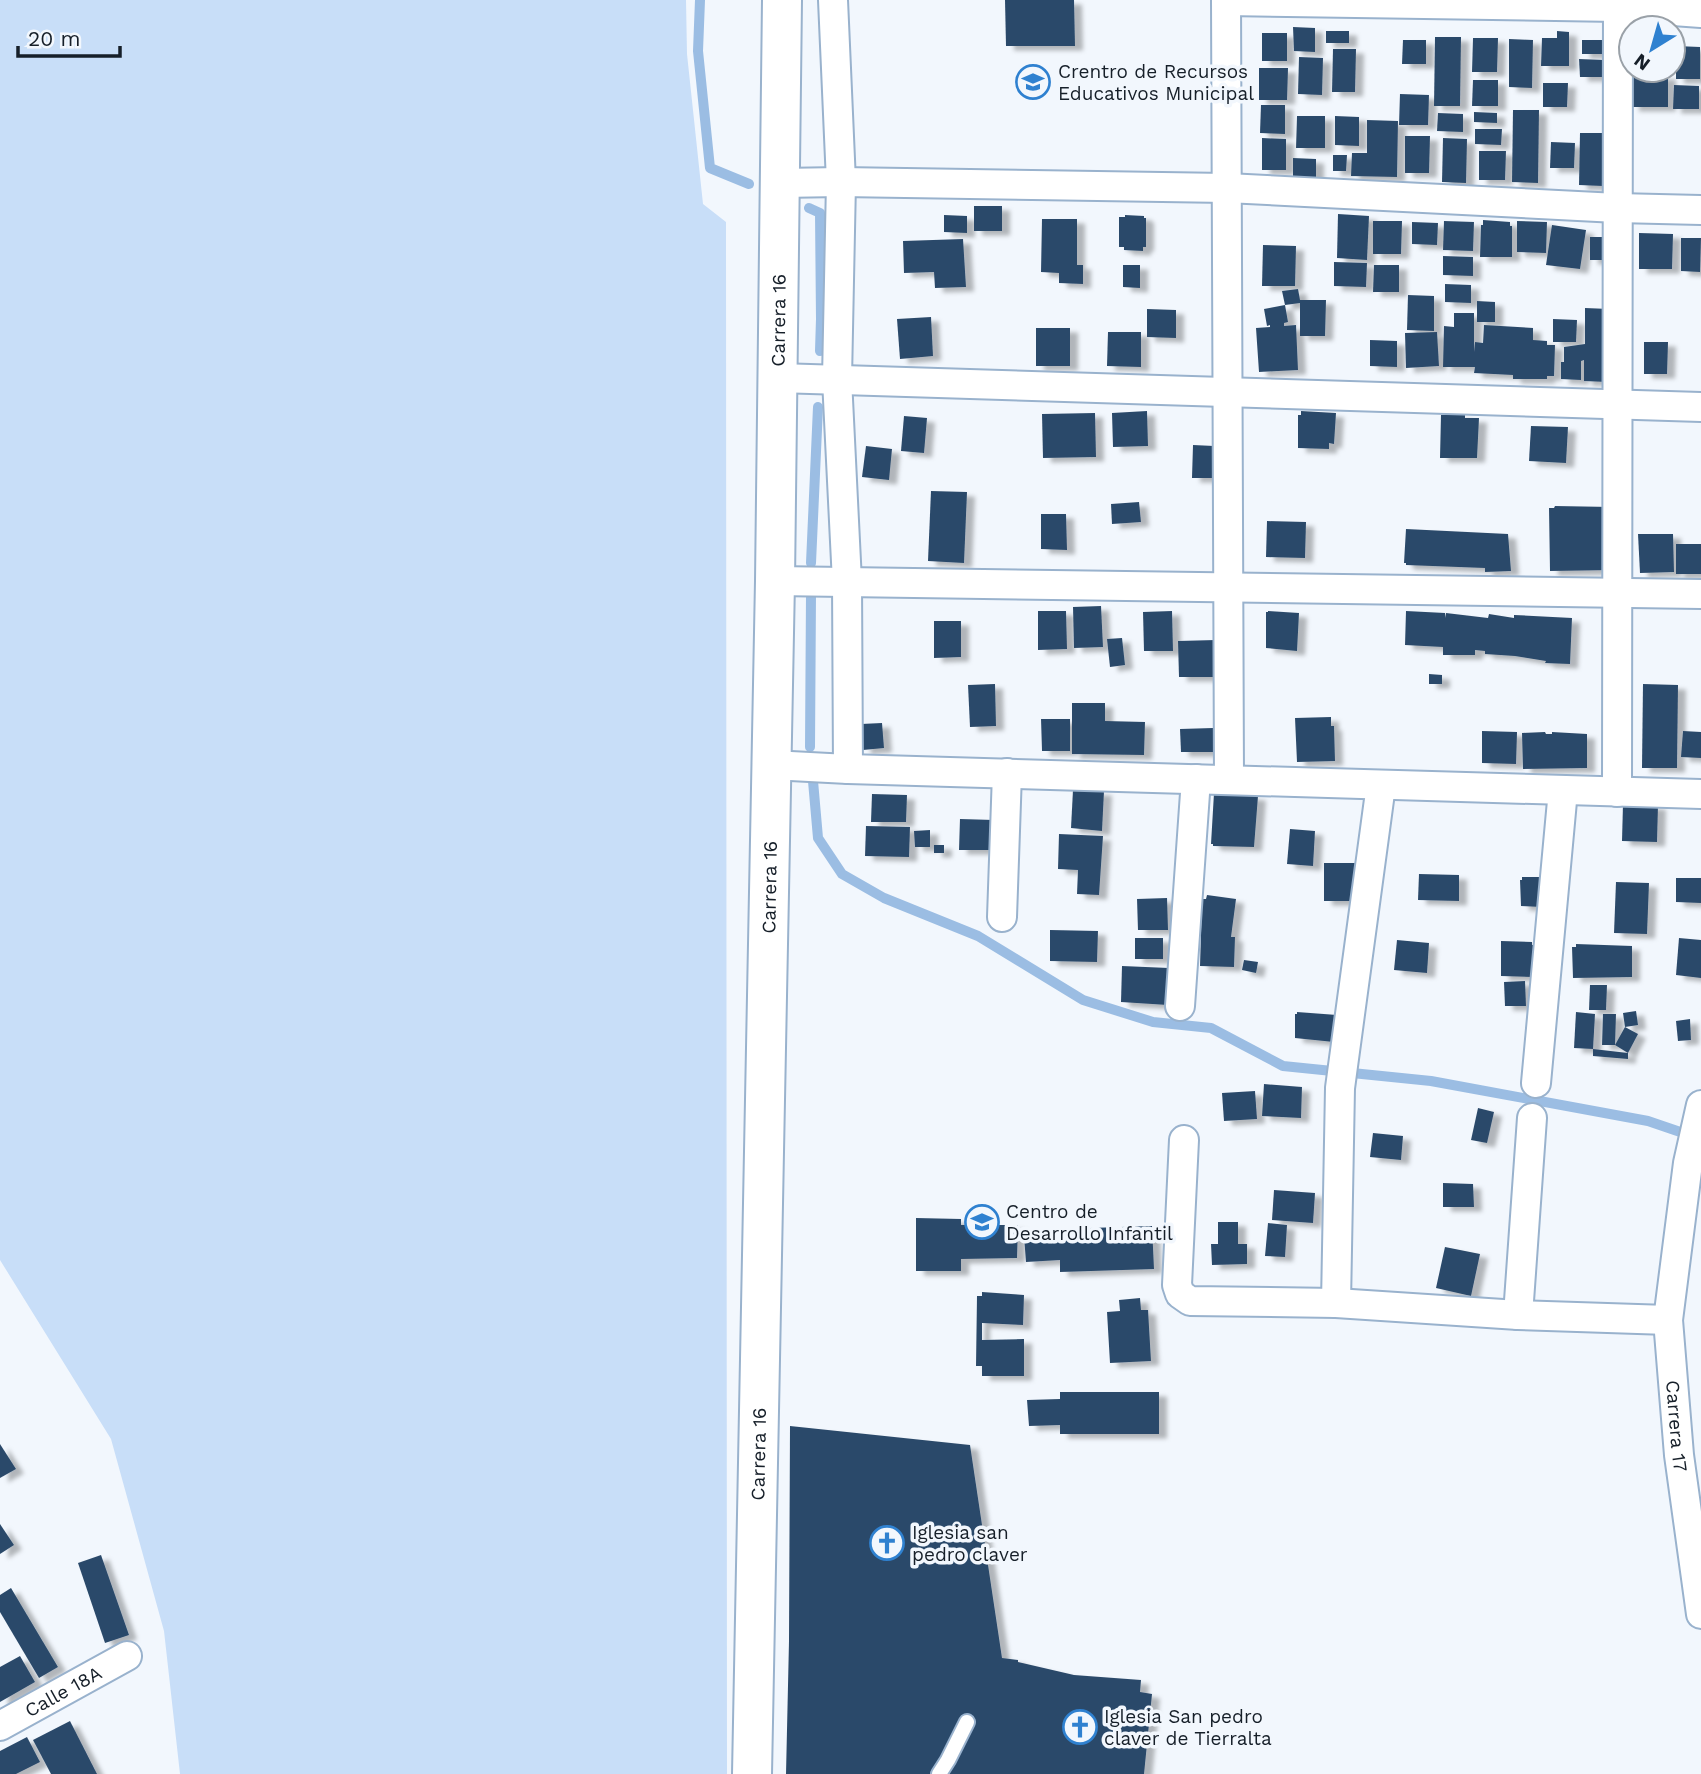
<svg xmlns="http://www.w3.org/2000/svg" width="1701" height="1774" font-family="'Work Sans',sans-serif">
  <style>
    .green { fill: #c8def8 }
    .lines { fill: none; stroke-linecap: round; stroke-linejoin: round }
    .stream { stroke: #9bbde3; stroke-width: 10 }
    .building { fill: #2c4a6a; filter: url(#shadow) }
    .service-casing { stroke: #99b2cd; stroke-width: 18 }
    .minor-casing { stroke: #99b2cd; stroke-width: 32 }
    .secondary-casing { stroke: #99b2cd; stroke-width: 42 }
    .service { stroke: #fff; stroke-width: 14 }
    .minor { stroke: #fff; stroke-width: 28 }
    .secondary { stroke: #fff; stroke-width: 38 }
    .labels { text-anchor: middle; stroke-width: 7; stroke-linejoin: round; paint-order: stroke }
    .poi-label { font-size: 19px; fill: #161f29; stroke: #f2f7fd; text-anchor: start }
    .street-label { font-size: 19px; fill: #161f29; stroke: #f2f7fd }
  </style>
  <defs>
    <filter id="shadow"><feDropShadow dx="8" dy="4.5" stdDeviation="2" flood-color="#0004"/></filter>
  </defs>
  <rect width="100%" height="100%" fill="#f2f7fd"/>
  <!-- green -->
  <path class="green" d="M0,0H686L687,54L703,204L726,222L727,1774H180L164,1631L111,1439L0,1260Z"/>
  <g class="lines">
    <!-- stream -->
    <g class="stream">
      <path d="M700,0L698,51L710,168L749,184"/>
      <path d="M809,208L820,213L821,319L820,351"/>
      <path d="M811,563L818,407"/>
      <path d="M810,747L811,594"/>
      <path d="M813,781L818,838L842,874L884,898L978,936L1083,1000L1153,1022L1211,1028L1283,1066L1431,1081L1648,1121L1692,1136"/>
    </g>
  </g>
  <!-- building -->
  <g class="building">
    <path d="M1005,0H1074L1075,46H1006Z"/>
    <path d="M1293,27L1315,28V52L1294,51Z"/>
    <rect x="1326" y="31" width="23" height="12"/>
    <path d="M1557,31L1569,32V66H1541L1542,38H1557Z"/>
    <rect x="1262" y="33" width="25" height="28"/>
    <path d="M1435,37H1461L1460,106H1434Z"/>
    <path d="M1473,38H1498L1497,72H1472Z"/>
    <path d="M1509,39L1533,40L1532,88L1509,87Z"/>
    <path d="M1403,40H1426V64H1402Z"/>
    <path d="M1582,40H1604L1603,54H1582Z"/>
    <path d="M1676,46L1700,47V79H1676Z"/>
    <path d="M1333,49H1356L1355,92H1332Z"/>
    <path d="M1299,57L1323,58L1322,95L1298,94Z"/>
    <path d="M1579,59L1604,60V77H1580Z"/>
    <path d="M1259,68H1288L1287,100H1259Z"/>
    <path d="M1632,75H1668V107H1631Z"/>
    <path d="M1473,80H1498V106H1472Z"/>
    <path d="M1543,83H1568L1567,107H1543Z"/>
    <path d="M1674,85L1699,86V109H1673Z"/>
    <path d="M1400,94L1429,95L1428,125H1399Z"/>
    <path d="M1261,105H1285V134L1260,133Z"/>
    <path d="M1513,110H1539L1538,183L1512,182Z"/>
    <path d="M1474,112L1497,113V123L1474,122Z"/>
    <path d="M1438,113L1463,114V132L1437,131Z"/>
    <path d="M1297,116H1325V148H1296Z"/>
    <path d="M1335,116L1359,117V146L1335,145Z"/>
    <path d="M1367,120L1398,121L1397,177L1351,176L1352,153H1367Z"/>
    <path d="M1475,129H1502L1501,145L1475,144Z"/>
    <path d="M1580,133H1604L1603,186L1579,185Z"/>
    <path d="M1405,136H1430L1429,173H1405Z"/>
    <path d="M1262,138L1286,139V170H1262Z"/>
    <path d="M1443,138L1467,139L1466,183L1442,182Z"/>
    <path d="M1551,142L1575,143L1574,168H1550Z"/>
    <path d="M1479,151H1506L1505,180H1479Z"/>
    <path d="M1333,155H1347L1346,171H1333Z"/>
    <path d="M1293,158L1316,159V177H1293Z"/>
    <rect x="974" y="206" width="28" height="25"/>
    <path d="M1338,214L1369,216L1367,260L1337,258Z"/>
    <path d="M944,215L967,216V233L944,232Z"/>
    <path d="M1125,215L1144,216V218H1146V247H1143V251L1124,250V247H1119V217H1125Z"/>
    <path d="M1042,219H1077V265H1083V284L1059,283V273L1041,272Z"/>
    <path d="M1483,220L1510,222V226H1512V257H1480L1481,225H1483Z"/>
    <path d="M1373,221H1402L1401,254H1373Z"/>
    <path d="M1444,221L1474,222L1473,251L1443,250Z"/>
    <path d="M1517,221L1547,222L1546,253L1517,252Z"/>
    <path d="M1412,222L1438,223L1437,245L1412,244Z"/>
    <path d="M1552,225L1586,230L1580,269L1546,265Z"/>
    <path d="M1639,233L1673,234L1672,269H1639Z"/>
    <path d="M1590,237H1612L1611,260H1590Z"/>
    <path d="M1681,238H1701L1700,272L1681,271Z"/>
    <path d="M963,239L966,287L935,288L934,272L904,273L903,241Z"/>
    <path d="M1263,245L1296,246L1295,286H1262Z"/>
    <path d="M1443,256L1473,257V276L1443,275Z"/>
    <path d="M1334,262L1367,263L1366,287L1334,286Z"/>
    <path d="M1123,265H1140V288L1123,287Z"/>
    <path d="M1374,265H1399V292H1373Z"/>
    <path d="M1445,284L1471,285V303L1445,302Z"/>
    <path d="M1298,289L1300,300H1326L1325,336H1300V303L1285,305L1288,322L1284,323V326L1296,325L1298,370L1259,372L1256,328L1270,327V325L1267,326L1264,309L1285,305L1282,291Z"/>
    <path d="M1408,295L1434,296V331L1407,330Z"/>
    <path d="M1477,301L1495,302V322H1477Z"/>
    <path d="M1585,308L1609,309L1608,382L1584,381V360L1581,361V380L1561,379V362H1564V347L1585,344Z"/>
    <path d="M1147,309L1176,310V338L1147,337Z"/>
    <path d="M1454,313H1474V352L1475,342L1483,343L1484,325L1533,328V340L1547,341V345H1555L1554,376H1547V379H1513V375L1474,373L1475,367H1443L1444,326L1454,327Z"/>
    <path d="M931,317L933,356L900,359L897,319Z"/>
    <path d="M1553,319L1577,320L1576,342H1553Z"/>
    <rect x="1036" y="328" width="34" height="38"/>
    <path d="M1108,332H1141V367L1107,366Z"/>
    <path d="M1437,332L1439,366L1406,368L1405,333Z"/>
    <path d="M1370,340L1397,341V367L1370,366Z"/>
    <path d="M1644,342H1668L1667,374H1644Z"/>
    <path d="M1147,411L1148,446L1113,447L1112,413Z"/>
    <path d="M1301,411L1336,413L1334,444L1329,443V449L1298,448V415H1301Z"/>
    <path d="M1095,413L1096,457L1043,458L1042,414Z"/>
    <path d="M1441,415H1465V418H1479L1477,458H1440Z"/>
    <path d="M904,416L927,418L924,453L901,451Z"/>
    <path d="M1531,426L1568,427L1566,463L1529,461Z"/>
    <path d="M1193,445L1214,446L1213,478H1192Z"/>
    <path d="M866,446L892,449L889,480L862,477Z"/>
    <path d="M931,491L967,492L964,563L928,561Z"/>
    <path d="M1139,502L1141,522L1112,524L1111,504Z"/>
    <path d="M1555,506L1612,507L1613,570L1550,571L1549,508H1554Z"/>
    <path d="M1041,514H1066L1067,550L1041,549Z"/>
    <path d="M1267,521L1306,522L1305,558L1266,557Z"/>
    <path d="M1406,529L1508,534L1511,571L1485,572V568L1406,565V563H1404Z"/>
    <path d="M1638,534H1673L1674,572L1640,573Z"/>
    <rect x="1676" y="544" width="25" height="30"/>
    <path d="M1101,606L1103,647L1074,648L1073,607Z"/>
    <path d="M1038,611H1066L1067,649L1038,650Z"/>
    <path d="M1172,611L1173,651H1144L1143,612Z"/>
    <path d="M1268,611L1299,613L1297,651L1266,648V612H1268Z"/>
    <path d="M1406,611L1445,613V618L1446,613L1488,618L1489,614L1514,618V615L1572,618L1570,664L1545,663L1546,661L1515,656L1485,654V651L1475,650V655H1443V647L1405,645Z"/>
    <path d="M934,621H961V657L934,658Z"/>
    <path d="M1122,638L1125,665L1110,667L1107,639Z"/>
    <path d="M1216,640V677H1179L1178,641Z"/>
    <path d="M1429,674L1442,675V684H1429Z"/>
    <path d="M995,684L996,726L970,727L968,685Z"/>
    <path d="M1643,684L1678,685L1677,768H1642Z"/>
    <path d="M1072,703H1105V721L1145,722L1144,755L1072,754Z"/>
    <path d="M1331,717V726H1334L1335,761L1297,762L1295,718Z"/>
    <path d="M1041,719H1070V751H1042Z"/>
    <path d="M882,723L884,748L863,750L861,724Z"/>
    <path d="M1213,728L1214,752H1181L1180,729Z"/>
    <path d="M1482,731L1517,732L1516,764L1482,763Z"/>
    <path d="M1683,731L1701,732V758L1681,757Z"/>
    <path d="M1545,732L1546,734H1552V732L1587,734V768L1523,769L1522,733Z"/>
    <path d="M1073,790L1104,791L1102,831L1071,828Z"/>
    <path d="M1214,793L1258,796L1254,847L1213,846V844H1211Z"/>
    <path d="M872,794L907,795L906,822H871Z"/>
    <path d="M1623,804L1658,805L1657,842L1622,841Z"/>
    <path d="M960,819L994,820V850H959Z"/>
    <path d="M866,826L910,827L909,857L865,856Z"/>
    <path d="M1290,829L1315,831L1313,866L1287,864Z"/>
    <path d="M930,830V847H915L914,831Z"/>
    <path d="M1059,834L1103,836L1099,895L1077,894L1078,870L1058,869Z"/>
    <rect x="934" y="845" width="10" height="8"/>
    <rect x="1324" y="863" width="33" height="38"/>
    <path d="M1419,874L1459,875V901L1418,900Z"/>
    <path d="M1522,877H1542V907L1521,906L1520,880H1522Z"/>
    <path d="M1676,878H1701V903L1676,902Z"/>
    <path d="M1616,882L1649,883L1647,934L1614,933Z"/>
    <path d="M1207,895L1236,899L1231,937H1235L1234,967L1200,966L1202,899H1206Z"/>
    <path d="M1167,898L1168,930H1138L1137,899Z"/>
    <path d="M1050,930L1098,931L1097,962L1050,961Z"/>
    <rect x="1135" y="938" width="28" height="21"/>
    <path d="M1679,938L1701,940V978L1676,975Z"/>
    <path d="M1397,940L1429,943L1427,973L1394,970Z"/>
    <path d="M1501,941L1532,942V945H1535L1532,977L1501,976Z"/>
    <path d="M1576,944L1632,946V977L1573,978L1572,947H1576Z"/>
    <path d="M1244,960L1258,962L1256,973L1242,970Z"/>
    <path d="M1122,966L1169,968L1168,1005L1121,1002Z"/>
    <path d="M1525,981L1526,1006H1505L1504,982Z"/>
    <path d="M1590,985H1607L1606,1010H1589Z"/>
    <path d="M1636,1011L1638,1025L1625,1027L1623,1013Z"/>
    <path d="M1297,1012L1337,1015L1334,1042L1295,1038V1014H1297Z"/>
    <path d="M1576,1012L1595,1014L1593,1049L1574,1048Z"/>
    <path d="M1603,1014H1616L1615,1045H1602Z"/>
    <path d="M1690,1019L1691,1040L1678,1041L1676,1021Z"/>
    <path d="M1625,1027L1638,1034L1628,1053L1615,1045Z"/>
    <path d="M1593,1049L1628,1053V1059L1593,1056Z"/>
    <path d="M1264,1084L1302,1087L1301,1118L1262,1116Z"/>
    <path d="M1255,1091L1257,1119L1224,1121L1222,1093Z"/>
    <path d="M1478,1108L1494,1112L1487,1143L1471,1140Z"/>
    <path d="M1373,1133L1403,1136L1401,1160L1370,1157Z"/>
    <path d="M1443,1183L1473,1184L1474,1207H1443Z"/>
    <path d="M1274,1190L1315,1193L1313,1223L1272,1220Z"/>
    <path d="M916,1218L961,1219V1225H1018L1017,1258L961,1259V1271H916Z"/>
    <path d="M1218,1222H1238V1244H1247V1264L1212,1265L1211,1244H1218Z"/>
    <path d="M1268,1223L1287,1225L1285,1257L1265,1256Z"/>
    <path d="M1152,1226L1154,1269L1060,1272V1260L1026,1262L1024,1236L1059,1234V1229Z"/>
    <path d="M1445,1247L1480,1254L1471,1296L1436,1288Z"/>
    <path d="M982,1292L1024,1295L1023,1325L982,1323V1340L1024,1339V1376H982V1366H976L977,1296H982Z"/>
    <path d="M1140,1298L1141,1310H1148L1151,1361L1110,1363L1107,1312L1120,1311L1119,1300Z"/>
    <path d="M1060,1392H1159V1434H1060V1425L1029,1426L1027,1400L1060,1399Z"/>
    <path d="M790,1426L970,1445L1002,1658L1018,1660V1662L1074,1675L1141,1680L1140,1692L1152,1694L1144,1774H786L789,1641Z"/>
    <path d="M0,1444L16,1469L0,1478Z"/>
    <path d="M0,1524L14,1545L0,1554Z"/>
    <path d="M101,1555L129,1635L105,1643L78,1563Z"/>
    <path d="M11,1588L58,1667L39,1678L0,1612V1595Z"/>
    <path d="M20,1656L35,1682L0,1702V1667Z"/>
    <path d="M70,1721L97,1774H51L33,1740Z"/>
    <path d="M27,1737L40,1762L16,1774H0V1751Z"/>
  </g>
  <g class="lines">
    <!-- service casing -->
    <g class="service-casing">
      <path id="service" d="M939,1774L948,1760L967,1722"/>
    </g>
    <!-- minor casing -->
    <g class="minor-casing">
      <g id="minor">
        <path d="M833,0L841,182L837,379L847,582L848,769"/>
        <path d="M1226,0L1229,780"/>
        <path d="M1226,1L1618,7L1701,13"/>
        <path d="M780,183L841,182L1227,188L1617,208L1701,210"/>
        <path d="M778,378L1701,407"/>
        <path d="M775,581L1701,594"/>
        <path d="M771,765L848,769L1701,794"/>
        <path d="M1617,792L1618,0"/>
        <path d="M1002,917L1007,773"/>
        <path d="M1180,1006L1196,779"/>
        <path d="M1536,1083L1563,790"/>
        <path id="s1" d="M1701,1105L1688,1163L1668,1320L1679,1455L1701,1614"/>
        <path d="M1184,1140L1177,1285L1180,1294L1190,1301L1336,1303L1518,1315L1668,1320"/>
        <path d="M1336,1303L1340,1088L1381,785"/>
        <path d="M1518,1315L1532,1118"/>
        <path id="s2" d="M0,1726L127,1656"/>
      </g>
    </g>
    <!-- secondary casing -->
    <g class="secondary-casing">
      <g id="secondary">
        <path id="s3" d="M752,1774L775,581L782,0"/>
      </g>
    </g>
    <!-- service -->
    <use href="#service" class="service"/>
    <!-- minor -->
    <use href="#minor" class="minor"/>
    <!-- secondary -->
    <use href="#secondary" class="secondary"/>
  </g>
  <!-- icons -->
  <defs>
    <g id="university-ring" transform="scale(1.75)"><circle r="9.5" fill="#f2f7fd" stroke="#2f81d0" stroke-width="1.5"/><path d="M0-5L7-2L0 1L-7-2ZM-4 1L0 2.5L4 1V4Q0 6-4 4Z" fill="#2f81d0"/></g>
    <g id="church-ring" transform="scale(1.75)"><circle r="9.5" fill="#f2f7fd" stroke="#2f81d0" stroke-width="1.5"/><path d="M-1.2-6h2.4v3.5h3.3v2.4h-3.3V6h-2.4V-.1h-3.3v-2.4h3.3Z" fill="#2f81d0"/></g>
  </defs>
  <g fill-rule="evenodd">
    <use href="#university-ring" x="1033" y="82"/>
    <use href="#university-ring" x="982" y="1222"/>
    <use href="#church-ring" x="887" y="1543"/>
    <use href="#church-ring" x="1080" y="1727"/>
  </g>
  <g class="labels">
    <!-- poi labels -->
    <g class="poi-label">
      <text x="1058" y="78">Crentro de Recursos<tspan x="1058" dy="22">Educativos Municipal</tspan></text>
      <text x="1006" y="1218">Centro de<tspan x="1006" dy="22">Desarrollo Infantil</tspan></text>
      <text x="912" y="1539">Iglesia san<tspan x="912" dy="22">pedro claver</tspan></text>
      <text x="1104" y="1723">Iglesia San pedro<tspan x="1104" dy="22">claver de Tierralta</tspan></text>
    </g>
    <!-- street labels -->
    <g class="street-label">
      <text dy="7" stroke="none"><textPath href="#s3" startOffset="1454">Carrera 16</textPath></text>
      <text dy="7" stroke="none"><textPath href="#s3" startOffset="887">Carrera 16</textPath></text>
      <text dy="7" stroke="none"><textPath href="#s1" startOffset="324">Carrera 17</textPath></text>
      <text dy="7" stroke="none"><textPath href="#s3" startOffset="320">Carrera 16</textPath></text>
      <text dy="7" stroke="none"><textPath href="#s2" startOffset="72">Calle 18A</textPath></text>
    </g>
  </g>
  <!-- north arrow -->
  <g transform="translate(1652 49) rotate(217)"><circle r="33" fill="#f2f7fd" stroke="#9aa1a8" stroke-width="2"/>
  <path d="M0-5L12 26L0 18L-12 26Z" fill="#2f81d0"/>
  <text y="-10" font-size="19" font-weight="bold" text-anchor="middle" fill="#161f29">N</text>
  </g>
  <!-- scale -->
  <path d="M18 46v10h102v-10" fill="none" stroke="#161f29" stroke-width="3.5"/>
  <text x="28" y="46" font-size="21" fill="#161f29" stroke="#f2f7fd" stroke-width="5" paint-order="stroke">20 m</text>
</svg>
